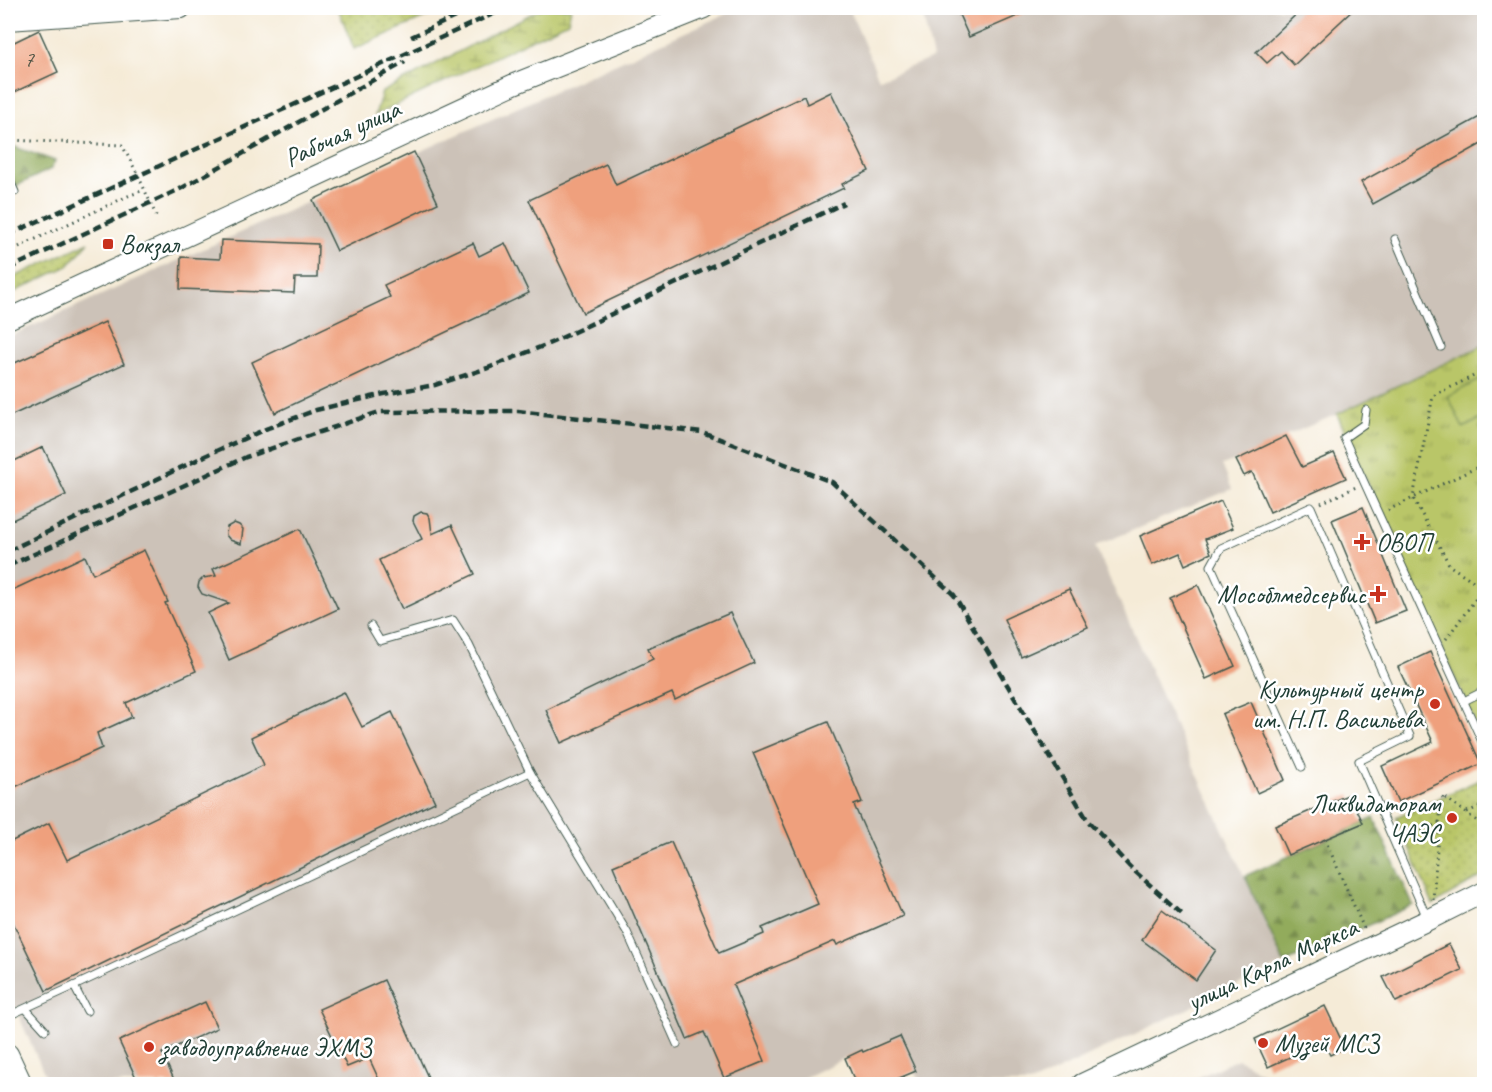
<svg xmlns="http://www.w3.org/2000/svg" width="1492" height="1092" font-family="Caveat,sans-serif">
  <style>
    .industrial { fill: #ccc2b8 }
    .grass { fill: url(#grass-dots); stroke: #6c824e; stroke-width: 1.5 }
    .forest { fill: url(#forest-firs); stroke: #587448; stroke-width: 1.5 }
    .wetland { fill: url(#wetland-marsh); stroke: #6c824e; stroke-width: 1.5 }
    .park { fill: url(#park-tufts); stroke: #6c824e; stroke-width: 1.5 }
    .pitch { fill: #b9c668; stroke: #6c824e; stroke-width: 1.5 }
    .building { fill: #efa07d }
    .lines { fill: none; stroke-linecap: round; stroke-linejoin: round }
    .lane-casing { stroke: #3f574c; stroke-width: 9 }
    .secondary-casing { stroke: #3f574c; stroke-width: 22 }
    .path { stroke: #3f574c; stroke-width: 3; stroke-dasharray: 1.5 4.5; stroke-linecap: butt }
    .lane { stroke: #fff; stroke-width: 7 }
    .secondary { stroke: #fff; stroke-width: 20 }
    .rail { stroke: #1f3d34; stroke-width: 4.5; stroke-dasharray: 9 4.5; stroke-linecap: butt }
    .poi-dot { fill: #c8321e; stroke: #fff; stroke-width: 2 }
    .labels { text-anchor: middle; stroke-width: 5; stroke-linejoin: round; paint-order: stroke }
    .number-label { font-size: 22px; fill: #535646 }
    .street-label { font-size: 26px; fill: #1f3d34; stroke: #fff }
    .poi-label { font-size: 26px; fill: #1f3d34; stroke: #fff; text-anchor: start }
  </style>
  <defs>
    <pattern id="grass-dots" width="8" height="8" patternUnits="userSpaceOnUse" patternTransform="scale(1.5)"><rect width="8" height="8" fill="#b9c668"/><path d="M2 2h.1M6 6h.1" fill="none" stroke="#96a256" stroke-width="1.8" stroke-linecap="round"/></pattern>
    <pattern id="forest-firs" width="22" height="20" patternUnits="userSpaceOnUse" patternTransform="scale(1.5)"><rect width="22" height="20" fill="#92ab5c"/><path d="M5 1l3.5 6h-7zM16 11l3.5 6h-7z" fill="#778c4d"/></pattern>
    <pattern id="wetland-marsh" width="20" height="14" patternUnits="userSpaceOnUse" patternTransform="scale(1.5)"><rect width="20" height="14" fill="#b9c668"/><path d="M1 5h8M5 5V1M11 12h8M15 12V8" fill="none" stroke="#96a256"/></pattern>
    <pattern id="park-tufts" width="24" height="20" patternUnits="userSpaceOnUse" patternTransform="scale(1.5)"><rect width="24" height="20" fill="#b9c668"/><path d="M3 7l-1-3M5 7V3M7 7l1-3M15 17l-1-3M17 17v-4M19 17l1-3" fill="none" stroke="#96a256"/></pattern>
  </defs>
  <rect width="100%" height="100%" fill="#fff"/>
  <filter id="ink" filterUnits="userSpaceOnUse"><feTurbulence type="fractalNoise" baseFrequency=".0167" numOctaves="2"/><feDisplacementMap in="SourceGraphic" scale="12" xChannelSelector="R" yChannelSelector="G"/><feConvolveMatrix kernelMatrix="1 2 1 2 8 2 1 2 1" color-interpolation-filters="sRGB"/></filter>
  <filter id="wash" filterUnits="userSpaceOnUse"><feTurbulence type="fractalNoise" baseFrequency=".008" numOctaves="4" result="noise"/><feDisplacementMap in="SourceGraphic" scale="24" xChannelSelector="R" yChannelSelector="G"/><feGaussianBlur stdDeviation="1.35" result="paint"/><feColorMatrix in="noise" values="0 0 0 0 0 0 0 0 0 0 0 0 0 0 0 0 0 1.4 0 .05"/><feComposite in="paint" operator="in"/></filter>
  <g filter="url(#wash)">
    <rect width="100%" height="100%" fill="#f5ebd7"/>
    <!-- industrial -->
    <g class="industrial">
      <path d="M739,8H849L879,79L933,58L921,8H1484V345L1337,414L1286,436L1236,460L1222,465L1232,489L1095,546L1167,708L1284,963L1030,1084H921L900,1036L845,1058L791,1084H49L8,992V337Z"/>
      <path d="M1238,1059L1282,1084H1184Z"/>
    </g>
    <!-- grass -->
    <g class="grass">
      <path d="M338,8H447L354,49Z"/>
      <path d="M89,242L68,266L8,295V280Z"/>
      <path d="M1484,778V875L1433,905L1396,817Z"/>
    </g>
    <!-- forest -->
    <g class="forest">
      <path d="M12,146L55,161L51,169L16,186L8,167V148Z"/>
      <path d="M1374,818L1413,905L1284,963L1245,876Z"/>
    </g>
    <!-- wetland -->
    <path class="wetland" d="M542,8H571L568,22L375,115L382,92Z"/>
    <!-- park -->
    <path class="park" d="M1484,345V743L1337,414Z"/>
    <!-- pitch -->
    <path class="pitch" d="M1484,378V417L1463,428L1448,396Z"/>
    <g id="blocks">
      <!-- building -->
      <g class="building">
        <path d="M956,8H1036L969,37Z"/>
        <path d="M1303,8H1355L1294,65L1281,51L1267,63L1256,52Z"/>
        <path d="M39,30L58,72L8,95V45Z"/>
        <path d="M831,92L869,171L842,184L844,188L583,313L529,200L606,164L616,185L804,96L807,104Z"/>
        <path d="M1485,114V142L1373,204L1361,182Z"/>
        <path d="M414,152L438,203L337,251L313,200Z"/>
        <path d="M221,240L318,244L317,278H295L294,293L180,289L181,257L220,259Z"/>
        <path d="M473,243L479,256L505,243L529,293L275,413L252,362L390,297L384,285Z"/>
        <path d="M105,322L124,364L8,417V366Z"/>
        <path d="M1286,436L1302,467L1334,453L1346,478L1270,512L1252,472L1244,476L1236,460Z"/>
        <path d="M43,447L66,495L8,522V464Z"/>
        <path d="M1221,501L1233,528L1205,539L1211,553L1185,565L1180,553L1152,565L1140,536Z"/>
        <path d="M1363,507L1406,611L1375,623L1332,520Z"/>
        <path d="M421,512L427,513L430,518L432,534L452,525L475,574L402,609L379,560L422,539L413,521L414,516Z"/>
        <path d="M234,523L239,525L243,529L241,544L230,540L226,535L227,527Z"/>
        <path d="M300,529L338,609L229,660L208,613L229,603L202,594L198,587L199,582L203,578L216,576L213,569Z"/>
        <path d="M144,550L168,602L165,603L196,671L126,703L132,717L97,733L102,748L8,790V592L85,556L93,574Z"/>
        <path d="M1198,585L1235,666L1206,679L1170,598Z"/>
        <path d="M1069,589L1088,627L1021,657L1004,619Z"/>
        <path d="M730,613L754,663L675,700L672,693L561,743L546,710L653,659L648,648Z"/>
        <path d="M1430,652L1481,764L1398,802L1382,766L1433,742L1398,667Z"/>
        <path d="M344,692L362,727L392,712L435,802L46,991L8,912V843L49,823L67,860L264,765L251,737Z"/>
        <path d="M1251,702L1285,780L1257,793L1222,714Z"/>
        <path d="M828,722L862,802L854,805L903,916L837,945L835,941L733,985L765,1061L724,1078L704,1032L687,1039L613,866L671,842L719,953L764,934L762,928L818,904L753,753Z"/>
        <path d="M1350,794L1363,823L1288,855L1275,826Z"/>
        <path d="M1162,910L1216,950L1196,980L1142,940Z"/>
        <path d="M1449,944L1462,970L1396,1002L1383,977Z"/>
        <path d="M384,980L431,1084H381L369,1058L347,1067L319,1009Z"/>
        <path d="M205,1002L217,1028L162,1053L176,1084H139L119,1041Z"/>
        <path d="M1325,1006L1345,1048L1330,1055L1323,1042L1268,1067L1255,1039Z"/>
        <path d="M900,1036L916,1071L885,1084H856L845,1058L862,1050L863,1052Z"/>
      </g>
    </g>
  </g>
  <g filter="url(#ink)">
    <use href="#blocks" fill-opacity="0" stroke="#3f574c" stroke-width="1.5"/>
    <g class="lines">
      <!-- lane casing -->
      <g class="lane-casing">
        <g id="lane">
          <path d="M8,177L15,192"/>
          <path d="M1395,239L1441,347"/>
          <path d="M1366,410L1364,424L1344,438L1484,746"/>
          <path d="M371,626L380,641L453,620L469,645L530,772"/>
          <path d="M1464,701L1484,691"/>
          <path d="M1302,767L1211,566L1221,548L1311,507L1410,736L1359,761L1428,920"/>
          <path d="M74,986L87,1011"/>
          <path d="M26,1009L45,1030"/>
          <path d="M8,1016L74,986L530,772L627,932L677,1044"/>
        </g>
      </g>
      <!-- secondary casing -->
      <g class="secondary-casing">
        <g id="secondary">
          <path d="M8,20L181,8"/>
          <path d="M8,319L514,84L704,8"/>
          <path d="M8,1054L22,1084"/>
          <path d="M1082,1084L1428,920L1484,892"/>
        </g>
      </g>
      <!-- path -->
      <g class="path">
        <path d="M8,142L11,140L122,145L138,175L158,220"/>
        <path d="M8,252L128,196L144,190"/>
        <path d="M1484,371L1433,396L1413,498L1450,566L1484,588"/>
        <path d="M1321,503L1356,487"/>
        <path d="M1388,510L1484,464"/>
        <path d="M1446,639L1483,589"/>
        <path d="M1467,812L1484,805"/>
        <path d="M1405,838L1439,823"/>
        <path d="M1325,839L1365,931"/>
        <path d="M1433,900L1439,823L1443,796L1484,826"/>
      </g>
      <!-- lane -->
      <use href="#lane" class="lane"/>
      <!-- secondary -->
      <use href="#secondary" class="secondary"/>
      <!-- rail -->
      <g class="rail">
        <path d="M411,37L475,8"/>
        <path d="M8,235L506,8"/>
        <path d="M8,269L182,188L405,62"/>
        <path d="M8,551L207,455L268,428L316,410L384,394L435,385L488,368L553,342L844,203"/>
        <path d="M8,566L246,457L379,412L518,411L702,432L832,482L954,595L1088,821L1129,866L1183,915"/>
      </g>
    </g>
  </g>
  <!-- markers -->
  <g class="poi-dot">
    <rect x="102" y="238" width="12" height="12" rx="3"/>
    <path d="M1359 533h6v6h6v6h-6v6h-6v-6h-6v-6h6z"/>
    <path d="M1375 585h6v6h6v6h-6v6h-6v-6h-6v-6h6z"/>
    <circle cx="1435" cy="704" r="6"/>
    <circle cx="1452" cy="818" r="6"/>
    <circle cx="1263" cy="1043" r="6"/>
    <circle cx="149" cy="1047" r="6"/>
  </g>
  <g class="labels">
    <!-- number labels -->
    <g class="number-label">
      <text x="29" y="66">7</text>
    </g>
    <!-- street labels -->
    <g class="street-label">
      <text transform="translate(342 133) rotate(-25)" y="9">Рабочая улица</text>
      <text transform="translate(1272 964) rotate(-25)" y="9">улица Карла Маркса</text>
    </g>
    <!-- poi labels -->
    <g class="poi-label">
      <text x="120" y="253">Вокзал</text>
      <text x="1376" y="551">ОВОП</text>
      <text x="1366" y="603" text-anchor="end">Мособлмедсервис</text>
      <text x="1423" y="698" text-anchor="end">Культурный центр<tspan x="1423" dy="30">им. Н.П. Васильева</tspan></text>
      <text x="1440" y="812" text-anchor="end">Ликвидаторам<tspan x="1440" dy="30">ЧАЭС</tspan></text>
      <text x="1275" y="1052">Музей МСЗ</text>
      <text x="161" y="1056">заводоуправление ЭХМЗ</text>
    </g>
  </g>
  <!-- margin -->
  <rect width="1492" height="1092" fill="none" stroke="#fff" stroke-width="30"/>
</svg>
